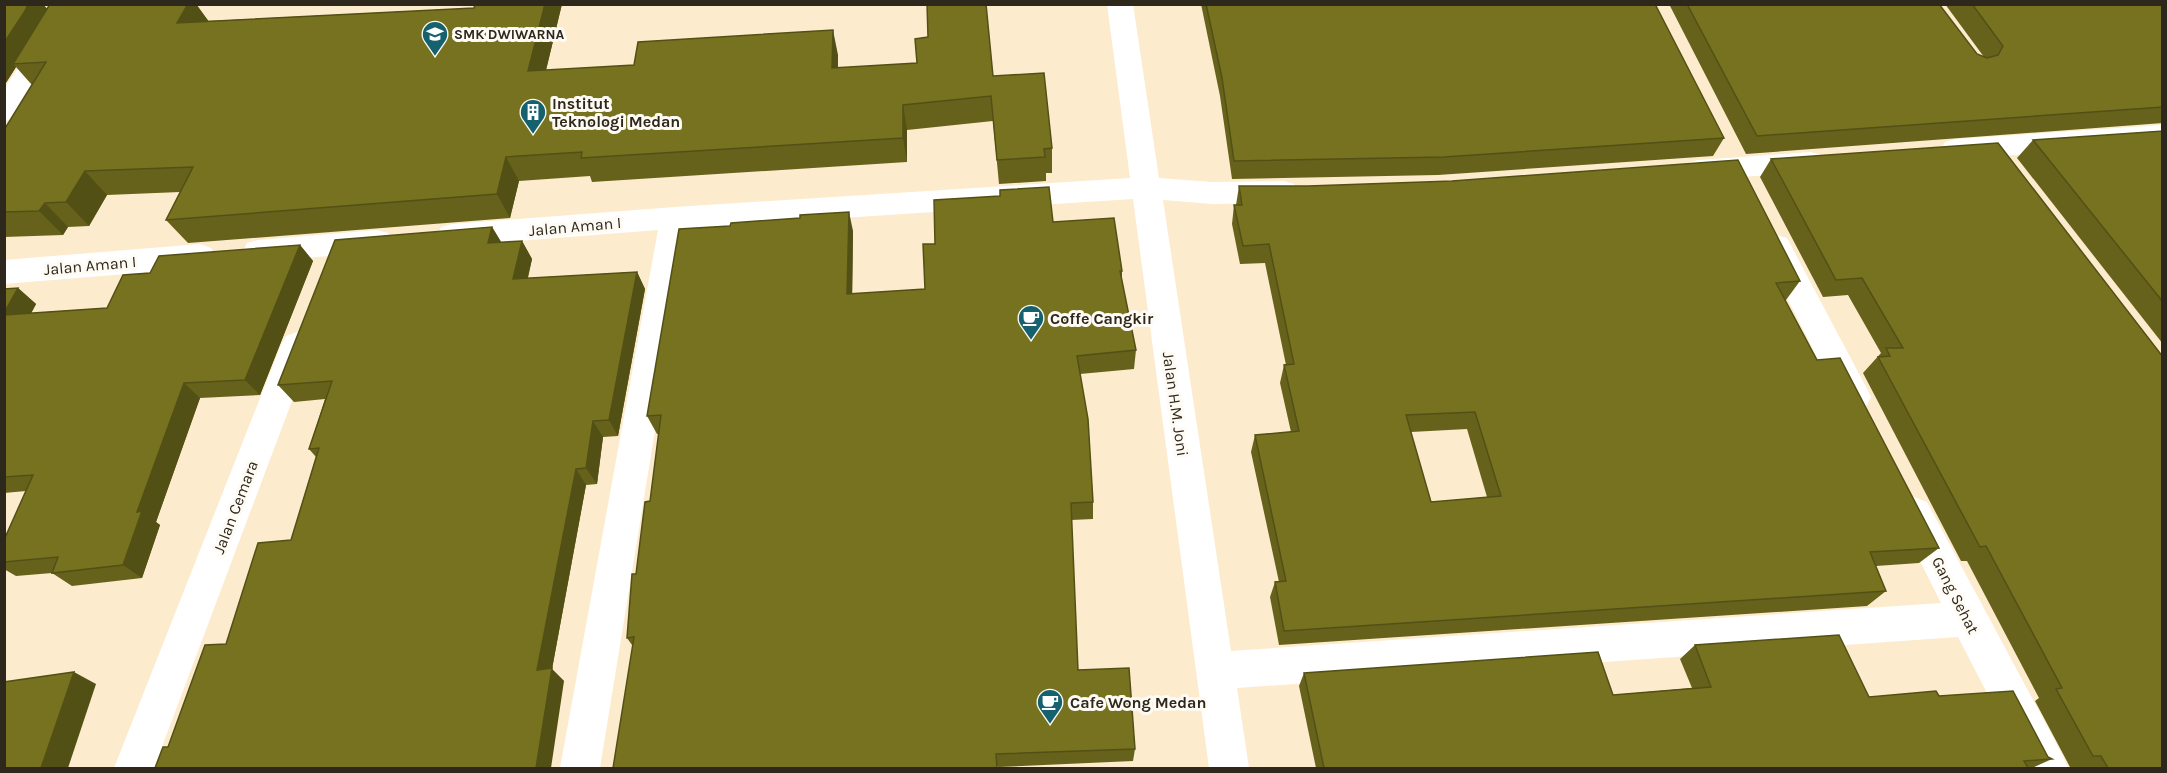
<svg xmlns="http://www.w3.org/2000/svg" width="2167" height="773" font-family="Karla,sans-serif">
  <style>
    .lines { fill: none; stroke-linecap: round; stroke-linejoin: round }
    .minor { fill: #fff; fill-rule: evenodd }
    .wall { fill: #66621b; fill-rule: evenodd }
    .shaded-wall { fill: #535016 }
    .building { fill: #77721f; stroke: #535016; stroke-width: 1.5; fill-rule: evenodd }
    .labels { text-anchor: middle; stroke-width: 6; stroke-linejoin: round; paint-order: stroke }
    .far-poi-label { font-size: 14px; font-weight: bold; fill: #2e271c; stroke: #fefaf4; text-anchor: start }
    .poi-label { font-size: 16px; font-weight: bold; fill: #2e271c; stroke: #fefaf4; text-anchor: start }
    .street-label { font-size: 16px; fill: #2e271c; stroke: #fefaf4 }
  </style>
  <rect width="100%" height="100%" fill="#fdebcd"/>
  <g class="lines">
    <!-- minor -->
    <g class="minor">
      <path d="M52,4H78L75,18L14,119L4,121V89L43,30Z"/>
      <path d="M1107,4H1133L1159,178L1212,182L1284,181L1294,184L1299,192L1294,200L1284,203L1212,204L1163,200L1231,651L1941,603L1896,513L1901,502L1914,497L1927,502L2062,754L2068,768H2026L1958,637L1237,688L1249,768H1209L1133,199L688,228L600,768H560L658,230L452,246L441,243L437,235L441,227L452,224L675,207L1130,178Z"/>
      <path d="M2162,125V145L1955,159L1945,156L1941,149L1945,142L1955,139Z"/>
      <path d="M1811,152L1821,155L1825,162L1821,169L1811,172L1698,180L1688,177L1684,170L1688,163L1698,160Z"/>
      <path d="M377,230L388,233L392,241L388,249L377,252L258,262L247,259L243,251L247,243L258,240Z"/>
      <path d="M1776,235L1787,238L1866,387L1871,397L1866,407L1854,411L1842,407L1761,246L1765,238Z"/>
      <path d="M200,244L211,248L215,256L211,264L200,268L4,284V260Z"/>
      <path d="M297,332L308,336L313,345L154,768H114L281,345L286,336Z"/>
    </g>
  </g>
  <!-- wall -->
  <g class="wall">
    <path d="M4,4H43L47,9L50,4H196L208,21L474,8L475,4H562L546,70L838,55V68L993,76L1052,148V173H1046V181L999,184L993,121L907,130V162L592,182L590,176L519,181L510,218L188,243L166,220L180,192L107,195L89,226L68,227L63,235L4,237V130L32,85L16,67L4,86Z"/>
    <path d="M1201,4H1655L1724,138L1713,156L1438,175L1232,179L1220,96Z"/>
    <path d="M1669,4H1939L1977,54L1984,57L1945,4H2163V123L1746,154Z"/>
    <path d="M2163,131V344L2017,158L2033,140Z"/>
    <path d="M1771,159L2163,357V768H2078L2077,767H2070L2035,701L2039,698L1967,561H1961L1863,373L1881,353L1848,295L1823,297L1760,177Z"/>
    <path d="M1239,186L1800,281L1786,300H1785L1817,360L1939,548L1919,563L1876,566L1886,591L1867,606L1279,645L1270,597L1275,582H1279L1251,452L1255,435L1291,432L1280,383L1284,365H1286L1265,263L1240,264L1232,224L1234,205H1236ZM1467,429L1487,497L1431,502L1411,432Z"/>
    <path d="M1053,222L1122,271V281L1136,350L1134,369L1080,374L1093,502V519L1071,520L1078,670L1135,749L1133,761L999,767L632,645L627,638L636,574L650,501L659,434H657L647,416L730,226L853,231L852,294L925,289L935,244Z"/>
    <path d="M492,227L501,242L522,241L532,259L528,278L637,272L645,289L618,436L603,437L597,484L586,485L552,669L564,681L168,747L226,644L291,540L316,457L309,449L325,399L294,402L278,385Z"/>
    <path d="M300,245L313,261L260,395L200,398L156,522L160,525L142,578L72,586L52,573L16,576L4,569V540L26,491L4,493V289L18,288L36,304L31,313L107,308L150,273Z"/>
    <path d="M1695,645L1869,697L1939,696L2048,757L2052,759L2032,768H1316L1299,686L1304,673L1613,695L1692,688L1680,659Z"/>
  </g>
  <!-- shaded-wall -->
  <g class="shaded-wall">
    <path d="M28,4H43L48,10L13,64L16,67L4,86V43Z"/>
    <path d="M188,4H196L210,23H177Z"/>
    <path d="M545,4H562L540,95L528,71Z"/>
    <path d="M833,30L838,55L837,92L832,68Z"/>
    <path d="M903,105L907,130V162L903,138Z"/>
    <path d="M506,157L519,181L510,218L497,194Z"/>
    <path d="M85,171L107,195L89,226L66,202Z"/>
    <path d="M45,203L68,227L63,235L39,211Z"/>
    <path d="M849,212L853,231L852,313L847,294Z"/>
    <path d="M492,227L503,245L488,243Z"/>
    <path d="M522,241L532,259L523,296L513,279Z"/>
    <path d="M300,245L313,261L260,395L245,380Z"/>
    <path d="M637,272L645,289L618,436L609,420Z"/>
    <path d="M18,288L36,304L22,331L4,316V313Z"/>
    <path d="M184,383L200,398L156,522L160,525L142,578L123,565L137,512Z"/>
    <path d="M593,421L603,437L597,484L586,468Z"/>
    <path d="M576,469L586,485L552,669L564,681L551,768H536L537,670Z"/>
    <path d="M74,672L96,684L68,768H41Z"/>
  </g>
  <!-- building -->
  <g class="building">
    <path d="M4,4H28L25,11L4,43Z"/>
    <path d="M50,4H188L177,23L474,8L475,4H545L528,71L634,65L638,42L833,30L832,68L917,63L915,39L928,37L927,4H986L993,76L1044,73L1052,148L1044,149L1045,157L997,160L991,96L903,105V138L581,158L582,152L506,157L497,194L166,220L193,167L85,171L66,202L45,203L39,211L4,212V130L46,62L13,64Z"/>
    <path d="M1206,4H1655L1724,138L1444,157L1234,161L1222,78Z"/>
    <path d="M1687,4H1939L1977,54L1987,58L1998,55L2003,46L1972,4H2163V107L1757,136Z"/>
    <path d="M2163,131V302L2033,140Z"/>
    <path d="M1998,143L2163,357V768H2108L2101,756H2093L2056,689L2062,688L1986,546L1980,547L1878,357L1890,356L1886,348H1903L1862,278L1836,280L1771,159Z"/>
    <path d="M1738,160L1800,281L1776,283L1817,360L1840,358L1939,548L1870,552L1886,591L1284,631L1275,582L1286,581L1255,435L1299,431L1284,365L1294,364L1269,244L1243,246L1234,205H1242L1239,186H1308L1452,181ZM1475,412L1501,496L1431,502L1406,415Z"/>
    <path d="M1049,187L1053,222L1114,218L1122,271H1120L1136,350L1077,356L1088,419L1093,502L1071,503L1078,670L1129,668L1135,749L996,754L997,768H613L634,637L627,638L632,574H636L645,502L650,501L661,415L647,416L679,229L730,226L731,223L800,218V215L849,212L847,294L925,289L923,244H935L934,200L1000,196V190Z"/>
    <path d="M492,227L488,243L522,241L513,279L637,272L609,420L593,421L586,468L576,469L537,670L552,668L536,768H155L163,747H168L205,645L226,644L258,543L291,540L319,448L309,449L332,381L278,385L335,240Z"/>
    <path d="M300,245L245,380L184,383L137,512L142,511L123,565L52,573L58,557L4,562V540L33,475L4,477V315L107,308L123,275L150,273L159,256Z"/>
    <path d="M18,288L4,313V289Z"/>
    <path d="M1839,635L1869,697L1936,691L1939,696L2013,691L2048,757L2052,759L2024,761L2028,768H1324L1304,673L1598,652L1613,695L1711,687L1695,645Z"/>
    <path d="M74,672L41,768H4V682Z"/>
  </g>
  <!-- icons -->
  <defs>
    <g id="school-pin" transform="scale(1.35)"><path d="M0 17L-7.5 6A9.5 9.5 0 1 1 7.5 6Z" fill="#16616e" stroke="#fefaf4"/><path d="M0-5L7-2L0 1L-7-2ZM-4 1L0 2.5L4 1V4Q0 6-4 4Z" fill="#fff"/></g>
    <g id="building-pin" transform="scale(1.35)"><path d="M0 17L-7.5 6A9.5 9.5 0 1 1 7.5 6Z" fill="#16616e" stroke="#fefaf4"/><path d="M-4-6H4V6H1V3H-1V6H-4ZM-2.5-4.3h1.7v1.8h-1.7ZM.8-4.3h1.7v1.8H.8ZM-2.5-1h1.7V.8h-1.7ZM.8-1h1.7V.8H.8Z" fill="#fff"/></g>
    <g id="cafe-pin" transform="scale(1.35)"><path d="M0 17L-7.5 6A9.5 9.5 0 1 1 7.5 6Z" fill="#16616e" stroke="#fefaf4"/><path d="M-5.5-4.5H6V0H3Q3 3.5 0 3.5H-2.5Q-5.5 3.5-5.5 0ZM3-3.2v2h1.7v-2ZM-6 4.5H4V6H-6Z" fill="#fff"/></g>
  </defs>
  <g fill-rule="evenodd">
    <use href="#school-pin" x="435" y="34"/>
    <use href="#building-pin" x="533" y="112"/>
    <use href="#cafe-pin" x="1031" y="318"/>
    <use href="#cafe-pin" x="1050" y="702"/>
  </g>
  <g class="labels">
    <!-- far-poi labels -->
    <g class="far-poi-label">
      <text x="454" y="39">SMK DWIWARNA</text>
    </g>
    <!-- poi labels -->
    <g class="poi-label">
      <text x="552" y="109">Institut<tspan x="552" dy="18">Teknologi Medan</tspan></text>
      <text x="1050" y="324">Coffe Cangkir</text>
      <text x="1070" y="708">Cafe Wong Medan</text>
    </g>
    <!-- street labels -->
    <g class="street-label">
      <text transform="translate(575 226) rotate(-5)" y="6">Jalan Aman I</text>
      <text transform="translate(90 265) rotate(-5)" y="6">Jalan Aman I</text>
      <text transform="translate(1176 404) rotate(82)" y="6">Jalan H.M. Joni</text>
      <text transform="translate(235 507) rotate(-69)" y="6">Jalan Cemara</text>
      <text transform="translate(1956 595) rotate(63)" y="6">Gang Sehat</text>
    </g>
  </g>
  <!-- border -->
  <rect width="2167" height="773" fill="none" stroke="#2e271c" stroke-width="12"/>
</svg>
